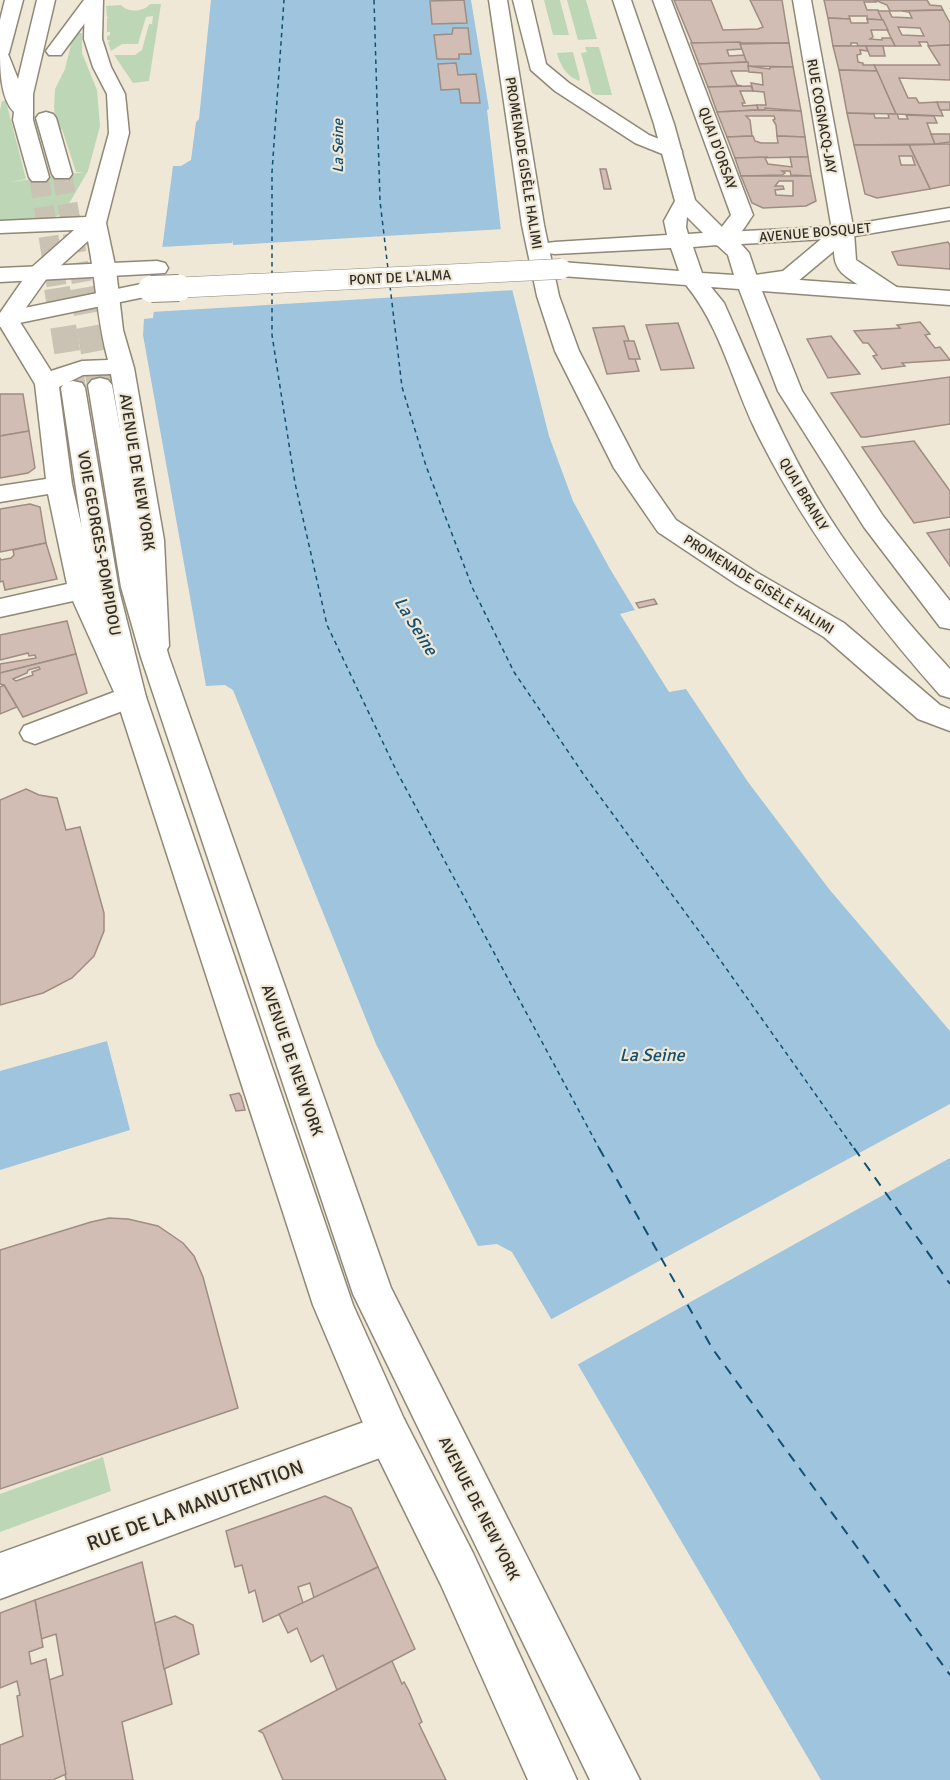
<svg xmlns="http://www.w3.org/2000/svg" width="950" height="1780" font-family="Signika,sans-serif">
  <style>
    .green { fill: #bdd7b6 }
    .water { fill: #9fc4de }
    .pier { fill: #f0e8d6 }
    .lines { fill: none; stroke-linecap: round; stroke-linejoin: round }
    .ferry-far1 { stroke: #125073; stroke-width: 1.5; stroke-dasharray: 4.5 4; stroke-linecap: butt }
    .ferry { stroke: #125073; stroke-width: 2; stroke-dasharray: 10 8; stroke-linecap: butt }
    .building { fill: #d1bdb4; stroke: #9f8c83; stroke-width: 1.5; fill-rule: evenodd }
    .major-tunnel-far1 { stroke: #cac3b3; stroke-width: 20; stroke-dasharray: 20 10; stroke-linecap: butt }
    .major-tunnel { stroke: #cac3b3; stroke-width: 26; stroke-dasharray: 26 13; stroke-linecap: butt }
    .minor-casing { stroke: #8f8877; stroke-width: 3 }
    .major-casing { stroke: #8f8877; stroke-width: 3 }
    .minor { fill: #fff; fill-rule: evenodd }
    .major { fill: #fff; fill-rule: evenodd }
    .major-bridge-far1-casing { stroke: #8f8877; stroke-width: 21; stroke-linecap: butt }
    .major-bridge-casing { stroke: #8f8877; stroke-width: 28; stroke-linecap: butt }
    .major-bridge-far1 { stroke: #fff; stroke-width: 20 }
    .major-bridge { stroke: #fff; stroke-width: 26 }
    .labels { text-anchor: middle; stroke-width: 4.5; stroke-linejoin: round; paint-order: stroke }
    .far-street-label { font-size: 14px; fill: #302d26; stroke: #f0e8d6 }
    .far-water-label { font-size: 15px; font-style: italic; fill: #125073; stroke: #f0e8d6 }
    .street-label { font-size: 16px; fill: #302d26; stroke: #f0e8d6 }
    .water-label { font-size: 18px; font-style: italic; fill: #125073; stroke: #f0e8d6 }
    .near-street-label { font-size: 20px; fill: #302d26; stroke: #f0e8d6 }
  </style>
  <rect width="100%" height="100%" fill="#f0e8d6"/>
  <!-- green -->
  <g class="green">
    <path d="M544,0H560L569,35H553Z"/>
    <path d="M567,0H586L597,39L578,40Z"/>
    <path d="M150,4H161L149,81L133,83L114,55H135L142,50L149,24H152L153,16L146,17L138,44H122L111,51L108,42L111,41L107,40V36L110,35V32H107V18H109L107,17L106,6L121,5C128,13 144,12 150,4Z"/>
    <path d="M78,33H82V53L97,90L100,126L88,171L63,214L51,218L0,220V110L2,101H6L26,179L10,182L84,172H76L62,129H58L54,108L55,89L65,69L72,40Z"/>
    <path d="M585,47H599L612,95H596L592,93L581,53L587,52Z"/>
    <path d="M573,52L580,79L579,81C566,76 560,65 557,53Z"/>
    <path d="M103,1457L111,1491L0,1532V1494Z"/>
  </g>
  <!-- water -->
  <g class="water">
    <path d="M211,0H471L489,109L487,110L501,231L513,293L549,436L573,501L610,569L635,610L620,614L669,692L686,689L748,782L829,889L950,1031V1780H821L512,1252L497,1244L478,1246L376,1044L233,690L225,685L206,686L143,335L144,319L153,318L173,166H181L191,160L196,122L199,119Z"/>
    <path d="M107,1041L130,1130L0,1170V1071Z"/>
  </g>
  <!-- pier -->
  <g class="pier">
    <path d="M504,229L515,290L151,312L161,247L232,243V239L233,245Z"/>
    <path d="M950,1104V1158L575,1366L548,1321Z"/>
  </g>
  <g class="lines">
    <!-- ferry-far1 -->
    <g class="ferry-far1">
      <path d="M374,0L380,201L388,269"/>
      <path d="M272,275V172L284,0"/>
      <path d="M390,286L402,387L426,466L473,589L514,672L584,775L718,957L855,1150"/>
      <path d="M272,291V335L295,483L327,625L397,772L600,1150"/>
    </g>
    <!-- ferry -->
    <g class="ferry">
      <path d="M599,1148L712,1348L950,1675"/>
      <path d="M854,1148L950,1284"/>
    </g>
  </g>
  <!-- building -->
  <g class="building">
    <path d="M464,0L467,23L432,24L430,1Z"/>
    <path d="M674,0H711L723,30L758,29L763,27L750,0H782L789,43H692Z"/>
    <path d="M824,0H875L876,2H864L867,10H878L883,20L867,19V16H849L850,19L828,18Z"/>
    <path d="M875,0H927L930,5L941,6L943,10L890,11L887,5Z"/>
    <path d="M943,10L950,23V45L929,46L927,42H919L921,46H895L878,11H889L892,17L912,18L909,12L902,11ZM898,27L920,28L924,36L902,35Z"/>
    <path d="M828,18L850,19L851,23H868L867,19L883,20L888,30H871L873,37L870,39L882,40V38H891L895,46H858L857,43H851V46H833Z"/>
    <path d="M453,28H468L471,54H459V59H437L434,35L452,34Z"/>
    <path d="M740,42L742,49L727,50L729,56L745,55L748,62L699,64L691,43Z"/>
    <path d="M789,43L793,67L748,66L740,44Z"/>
    <path d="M950,45V80L899,78L908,98H916L919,103L937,102L943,116L896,114L874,65H940L928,46Z"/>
    <path d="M833,46H866L868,51L860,50L861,54L857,55L858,62L863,63V65H874L877,71L839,70Z"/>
    <path d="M866,46H883L885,56H870Z"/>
    <path d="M748,62L749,71H731L737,85L742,86L708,87L699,64Z"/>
    <path d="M456,63L458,75L476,74L480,103H461L459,89L441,90L438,64Z"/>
    <path d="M748,66L770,69V67H793L801,111L765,108V110H758L757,105H766L764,92L753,91L751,83L763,85L762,73L749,72Z"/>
    <path d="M839,70L877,71L896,114L847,113Z"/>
    <path d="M751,86L753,91H740L745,103H742L743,106L757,105L758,110L717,112L708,87Z"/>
    <path d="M937,102H950V110H940Z"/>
    <path d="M758,110L801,111L805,137L777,136L776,125L773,120L775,119L774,116H746L750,120L752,136L727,137L717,112Z"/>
    <path d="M847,113L874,114L875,118H889L888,114H897L899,119H908L906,115L934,116L937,123H927L935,144L854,145Z"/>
    <path d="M931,134H950V142L935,144Z"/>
    <path d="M753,136L755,141L761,143H778L777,136L805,137L808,157L735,158L727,137Z"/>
    <path d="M943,144H950V185L930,189L909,145Z"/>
    <path d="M854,145H909L930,189L877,198L865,194ZM899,156H912L915,165H901Z"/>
    <path d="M768,157L765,158L768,164L792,167L790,157H808L811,176L791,175L790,171H782L785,173L782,175L741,176L735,158Z"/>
    <path d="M600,169H606L611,189H604Z"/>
    <path d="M741,176H811L816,201L806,206L763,208L752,203ZM779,181H793V196L776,195L775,190L784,189L783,186H775Z"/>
    <path d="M948,242L950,245V269L898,265L892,252Z"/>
    <path d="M920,322L930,334L925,335L935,348L940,347L950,360L902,363L905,366L882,369L873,356L877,355L868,343H863L854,331L900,328L897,325Z"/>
    <path d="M678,323L694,368L661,370L646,325Z"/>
    <path d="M624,326L639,371L607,374L593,328Z"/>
    <path d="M831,336L860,374L828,378L807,339Z"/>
    <path d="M624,341H634L640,359H629Z"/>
    <path d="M950,377V424L866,437H861L831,393Z"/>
    <path d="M0,394H23L29,431L0,436Z"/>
    <path d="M29,431L35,468L28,473L0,478V436Z"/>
    <path d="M914,441L950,491V517L914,523L862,447Z"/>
    <path d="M30,504L40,507L46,543L0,552V509Z"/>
    <path d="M950,529V566L927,533Z"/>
    <path d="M46,543L57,579L5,590L3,581L0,582V558L1,560L11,558L14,555L13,550Z"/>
    <path d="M654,599L657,604L639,608L636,603Z"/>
    <path d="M67,621L76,654L0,673V664L36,658L35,655L29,656L28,653L0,660V635Z"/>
    <path d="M76,654L87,693L23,717L4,685L0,684V673ZM39,667L40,669L32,672L33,675L16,681L13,679L27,673L28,670Z"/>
    <path d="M4,685L17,707L0,714V687Z"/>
    <path d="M26,789L39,795L57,798L66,830L80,827L104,913V931L94,956L72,978L43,993L0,1005V800Z"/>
    <path d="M239,1093L241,1096L245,1110L236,1111L230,1095Z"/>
    <path d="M109,1218L128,1219L158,1226L183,1243L194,1256L203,1277L238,1408L0,1489V1250L91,1222Z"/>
    <path d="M325,1496L351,1508L378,1567L314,1598L310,1583L298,1587L303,1603L263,1622L255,1590L249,1593L242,1565L235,1567L226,1531Z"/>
    <path d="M142,1562L172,1704L122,1722L133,1780H66L49,1680L63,1675L56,1634L41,1639L35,1600Z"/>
    <path d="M378,1567L415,1649L337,1690L323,1655L311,1662L297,1628L288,1633L279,1614Z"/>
    <path d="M35,1600L43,1647L29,1652L31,1664L46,1659L66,1774L53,1780H0V1745L23,1736L17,1696L20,1695L17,1681L0,1688V1613Z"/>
    <path d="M175,1616L193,1625L199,1654L164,1669L155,1623Z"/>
    <path d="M392,1661L402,1684L404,1682L409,1691L422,1722L419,1724L446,1780H283L263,1733L259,1731Z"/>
  </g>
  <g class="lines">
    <!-- major-tunnel-far1 -->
    <g class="major-tunnel-far1">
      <path d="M62,174L83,289"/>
      <path d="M39,177L57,289"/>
    </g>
    <!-- major-tunnel -->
    <g class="major-tunnel">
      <path d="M57,288L73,388"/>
      <path d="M82,288L100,385"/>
    </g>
    <!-- minor casing -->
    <g class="minor-casing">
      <g id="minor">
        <path d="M5,0H23L9,53L6,57L0,58V20Z"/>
        <path d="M85,0H103L102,39L111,67L125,94L129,133L106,223L116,270L123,330L134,368L164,540L169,646L165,653L155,656L145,653L141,646L138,540L111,374L83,375L59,387L72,484L96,590L146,697L141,704L35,744L24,740L20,733L24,726L114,692L73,601L0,617V599L67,584L48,494L0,502V486L46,479L35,384L0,326V313L31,268L74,230L0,233V221L86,217L109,133L107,94L93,67L84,39ZM88,241C96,280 97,321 108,360L82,361L51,371L18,319L47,278Z"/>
        <path d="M489,0H507L544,225L559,296L579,351L640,468L676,520L756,572L844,623L940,705L950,709V731L918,719L824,637L736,584L658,532L614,468L555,351L537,296L522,225Z"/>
        <path d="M513,0H531L546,64L569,83L649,135L679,147L682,151L679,155H665L635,143L555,91L531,70Z"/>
        <path d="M653,0H671L753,215C743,229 734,249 715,245L712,240L731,215Z"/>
        <path d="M793,0H811L854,232L856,260L898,288L901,293L898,298C883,301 853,283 842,273C836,267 834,259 834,251L797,282L748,289L740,287L737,282L740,277L783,271L832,230Z"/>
        <path d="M389,1413L404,1419L410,1434L404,1449L0,1599V1553Z"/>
      </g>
    </g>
    <!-- major casing -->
    <g class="major-casing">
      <g id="major">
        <path d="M37,0H55L33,94V120L49,177L46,181H32L29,177L13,120L14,112C0,98 0,68 0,48L6,49L18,79Z"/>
        <path d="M84,0H102L61,55H49L46,51Z"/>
        <path d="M613,0H631L674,124L695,200L727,232L843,226L950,208V220L843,238L741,244L749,253L757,277L950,291V305L762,291L802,391L883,516L950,601V629L940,627L864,527L778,391L739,289L711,287L724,303C759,382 792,463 841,535C873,582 911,627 950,669V698L940,695C868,614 803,527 755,429C732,381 720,326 686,285L561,276L553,274L550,269L553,264L561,262L679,271L671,248L555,254L547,253L544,248L547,243L555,242L667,235L664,221L675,201L654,124ZM687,217L703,233L688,234L686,227ZM717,245L728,255L734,275L702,273L693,247Z"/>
        <path d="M46,112L53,114L56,118L72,174L69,178H55L52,174L36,118L39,114Z"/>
        <path d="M157,261L165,263L168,268L165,273L0,282V268Z"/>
        <path d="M151,282L159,284L162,289L159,294L0,327V313Z"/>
        <path d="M100,378L108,380L112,385L149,587L169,657L391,1288L640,1780H590L353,1294L141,657L121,587L88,385L92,380Z"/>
        <path d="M73,381L82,383L85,388L119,590L146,697L353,1305L404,1419L473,1553L577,1780H528L441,1585L374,1449L313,1305L116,697L91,590L61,388L64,383Z"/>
      </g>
    </g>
    <!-- minor -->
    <use href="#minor" class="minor"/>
    <!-- major -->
    <use href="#major" class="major"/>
    <!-- major-bridge-far1 casing -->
    <g class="major-bridge-far1-casing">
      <path id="major-bridge-far1" d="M151,289L561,269"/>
    </g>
    <!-- major-bridge casing -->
    <g class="major-bridge-casing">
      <path id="major-bridge" d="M151,289L179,288"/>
    </g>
    <!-- major-bridge-far1 -->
    <use href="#major-bridge-far1" class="major-bridge-far1"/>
    <!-- major-bridge -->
    <use href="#major-bridge" class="major-bridge"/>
  </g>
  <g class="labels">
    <!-- far-street labels -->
    <g class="far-street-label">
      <text transform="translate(822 116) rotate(80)" y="5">RUE COGNACQ-JAY</text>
      <text transform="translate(718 148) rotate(70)" y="5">QUAI D'ORSAY</text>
      <text transform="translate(524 163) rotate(81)" y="5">PROMENADE GISÈLE HALIMI</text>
      <text transform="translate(815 232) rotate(-5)" y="5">AVENUE BOSQUET</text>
      <text transform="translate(400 277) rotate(-3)" y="5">PONT DE L'ALMA</text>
      <text transform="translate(804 494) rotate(59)" y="5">QUAI BRANLY</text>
      <text transform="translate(759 584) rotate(32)" y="5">PROMENADE GISÈLE HALIMI</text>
    </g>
    <!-- far-water labels -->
    <g class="far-water-label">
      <text transform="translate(338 146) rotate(-90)" y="5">La Seine</text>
    </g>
    <!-- street labels -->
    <g class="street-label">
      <text transform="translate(138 472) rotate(81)" y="6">AVENUE DE NEW YORK</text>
      <text transform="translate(100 543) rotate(80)" y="6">VOIE GEORGES-POMPIDOU</text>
      <text transform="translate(293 1060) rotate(71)" y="6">AVENUE DE NEW YORK</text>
      <text transform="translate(480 1508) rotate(63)" y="6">AVENUE DE NEW YORK</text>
    </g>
    <!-- water labels -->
    <g class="water-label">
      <text transform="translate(416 626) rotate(58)" y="6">La Seine</text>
      <text x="652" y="1061">La Seine</text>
    </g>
    <!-- near-street labels -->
    <g class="near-street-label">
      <text transform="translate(195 1505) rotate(-20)" y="7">RUE DE LA MANUTENTION</text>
    </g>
  </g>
</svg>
